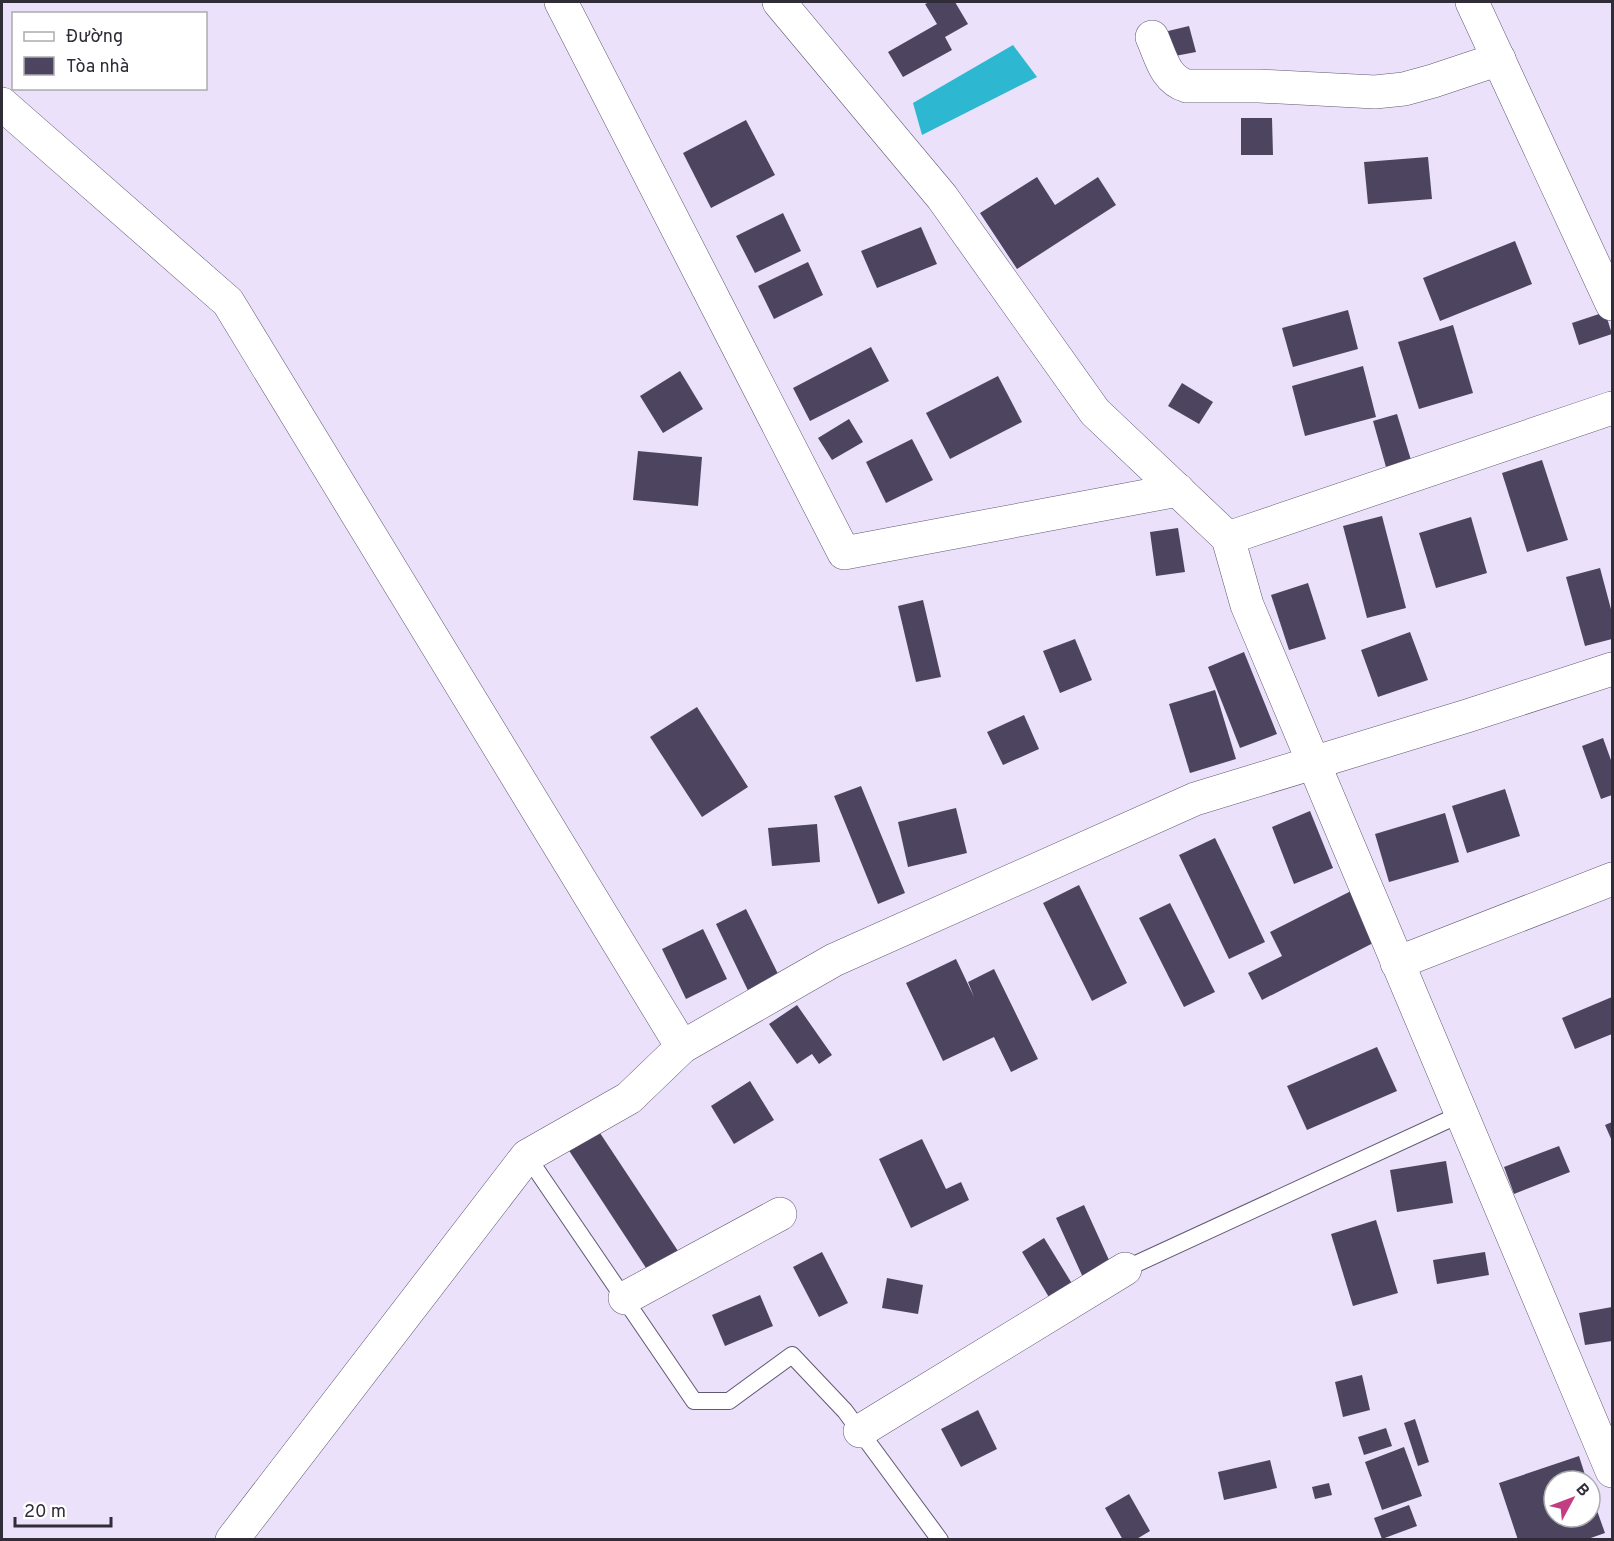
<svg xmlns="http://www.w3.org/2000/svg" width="1614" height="1541" font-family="Overpass,sans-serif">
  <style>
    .water { fill: #2db7d1 }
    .building { fill: #4d455f }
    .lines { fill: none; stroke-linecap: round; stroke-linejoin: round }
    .lane-casing { stroke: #625873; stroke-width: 18 }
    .street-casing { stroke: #625873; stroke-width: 34 }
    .lane { stroke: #fff; stroke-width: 16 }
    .street { stroke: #fff; stroke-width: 33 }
  </style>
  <rect width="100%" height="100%" fill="#ebe1fa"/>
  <!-- water -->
  <path class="water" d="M1013,45L1037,77L922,135L913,103Z"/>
  <!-- building -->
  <g class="building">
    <path d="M930,2H955L968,24L945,37L952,50L903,77L888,52L937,24L925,4Z"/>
    <path d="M1189,26L1196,52L1175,56L1168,31Z"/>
    <path d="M1241,118H1272L1273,155H1241Z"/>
    <path d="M746,120L775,175L711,208L683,153Z"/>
    <path d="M1428,157L1432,199L1368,204L1364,162Z"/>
    <path d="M1037,177L1055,205L1098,177L1116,205L1017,269L980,213Z"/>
    <path d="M783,213L801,251L755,273L736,236Z"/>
    <path d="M921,227L937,264L877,288L861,251Z"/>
    <path d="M1515,241L1532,284L1440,321L1423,278Z"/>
    <path d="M808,262L823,295L774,319L758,286Z"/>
    <path d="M1348,310L1358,349L1293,367L1282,328Z"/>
    <path d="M1605,312L1612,334L1579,345L1572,323Z"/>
    <path d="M1453,325L1473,393L1419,409L1398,342Z"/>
    <path d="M871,347L889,381L810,421L793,388Z"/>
    <path d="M1363,366L1376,417L1305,436L1292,386Z"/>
    <path d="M680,371L703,409L663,433L640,396Z"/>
    <path d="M998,376L1022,422L950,459L926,413Z"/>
    <path d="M1182,383L1213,402L1199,424L1168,406Z"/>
    <path d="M1397,414L1411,460L1386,467L1373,421Z"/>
    <path d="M849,419L863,442L832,460L818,438Z"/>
    <path d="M912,439L933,480L886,503L866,462Z"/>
    <path d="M638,451L702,457L698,506L633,500Z"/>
    <path d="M1542,460L1568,540L1527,552L1502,473Z"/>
    <path d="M1382,516L1406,608L1367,618L1343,526Z"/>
    <path d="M1471,517L1487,573L1436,588L1419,533Z"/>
    <path d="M1178,528L1185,572L1156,576L1150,532Z"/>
    <path d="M1600,568L1612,613V639L1585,646L1566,577Z"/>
    <path d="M1308,583L1326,639L1289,650L1271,595Z"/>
    <path d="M923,600L941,677L916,682L898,606Z"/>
    <path d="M1410,632L1428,680L1378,697L1361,650Z"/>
    <path d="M1075,639L1092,680L1060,693L1043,651Z"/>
    <path d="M1244,652L1277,734L1240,748L1208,667Z"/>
    <path d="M1215,690L1236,759L1190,773L1169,704Z"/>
    <path d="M697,707L748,787L702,817L650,737Z"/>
    <path d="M1024,715L1039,749L1003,765L987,732Z"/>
    <path d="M1603,738L1612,763V795L1601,799L1582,746Z"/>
    <path d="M861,786L905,893L878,904L834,796Z"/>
    <path d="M1505,789L1520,836L1467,853L1452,806Z"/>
    <path d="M956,808L967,853L908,867L898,822Z"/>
    <path d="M1310,811L1333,868L1294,884L1272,827Z"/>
    <path d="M1445,813L1459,862L1389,882L1375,834Z"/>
    <path d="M817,824L820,862L772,866L768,828Z"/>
    <path d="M1215,838L1265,942L1229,959L1179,855Z"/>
    <path d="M1079,885L1127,983L1092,1001L1043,903Z"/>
    <path d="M1351,891L1377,941L1262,1000L1248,973L1282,956L1270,932Z"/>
    <path d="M1170,903L1215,992L1184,1007L1139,918Z"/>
    <path d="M746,909L783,984L752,999L716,924Z"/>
    <path d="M703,929L727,979L686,999L662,949Z"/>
    <path d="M956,959L974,997L968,982L994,969L1038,1059L1011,1072L994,1037L943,1061L906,983Z"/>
    <path d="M1612,997V1034L1575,1049L1562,1018Z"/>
    <path d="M797,1005L832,1055L819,1064L812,1054L797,1064L769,1024Z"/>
    <path d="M1377,1047L1397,1091L1307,1130L1287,1086Z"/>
    <path d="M750,1081L774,1120L734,1144L711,1106Z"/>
    <path d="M1612,1122V1141L1605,1125Z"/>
    <path d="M598,1130L678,1251L648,1271L568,1149Z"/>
    <path d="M922,1139L946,1189L961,1182L969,1200L911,1228L879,1159Z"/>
    <path d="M1559,1146L1570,1172L1514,1194L1504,1167Z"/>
    <path d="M1446,1161L1453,1203L1397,1212L1390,1170Z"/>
    <path d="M1084,1205L1114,1271L1086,1284L1056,1218Z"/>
    <path d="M1376,1220L1398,1293L1353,1306L1331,1234Z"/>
    <path d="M1044,1238L1079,1295L1056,1309L1022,1252Z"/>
    <path d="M822,1252L848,1303L819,1317L793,1267Z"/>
    <path d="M1485,1252L1489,1275L1437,1284L1433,1260Z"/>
    <path d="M887,1278L923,1285L918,1314L882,1308Z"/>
    <path d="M760,1295L773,1326L725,1346L712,1315Z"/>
    <path d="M1612,1307V1341L1585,1345L1579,1313Z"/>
    <path d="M1362,1375L1370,1410L1343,1417L1335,1382Z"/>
    <path d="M978,1410L997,1449L961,1467L941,1429Z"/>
    <path d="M1415,1419L1429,1462L1418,1466L1404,1423Z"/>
    <path d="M1386,1428L1392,1446L1364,1455L1358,1437Z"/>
    <path d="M1404,1447L1422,1496L1382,1510L1365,1462Z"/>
    <path d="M1579,1456L1587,1481H1554V1517H1590V1491L1605,1533L1585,1540H1518L1499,1483Z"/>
    <path d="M1270,1460L1277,1488L1224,1500L1218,1472Z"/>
    <path d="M1329,1483L1332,1495L1315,1499L1312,1487Z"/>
    <path d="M1129,1494L1150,1531L1135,1540H1123L1105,1508Z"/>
    <path d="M1409,1505L1417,1526L1382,1539L1374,1518Z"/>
  </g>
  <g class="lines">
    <!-- lane casing -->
    <g class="lane-casing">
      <g id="lane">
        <path d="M527,1156L694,1401H729L792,1355L845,1411L940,1540"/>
        <path d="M1125,1269L1461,1114"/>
      </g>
    </g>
    <!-- street casing -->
    <g class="street-casing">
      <g id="street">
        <path d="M561,2L844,553L1178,490"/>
        <path d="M779,2L942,197L1095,412L1228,538L1247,605L1612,1471"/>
        <path d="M1472,2L1612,304"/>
        <path d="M1152,37C1161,57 1165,80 1187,86H1259L1375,92L1404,89L1433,81L1499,59"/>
        <path d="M2,104L228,302L682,1047"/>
        <path d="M1228,538L1612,408"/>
        <path d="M1397,963L1612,879"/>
        <path d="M625,1298L780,1214"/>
        <path d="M860,1431L1125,1269"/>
        <path d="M232,1540L527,1156L629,1098L682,1047L834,960L1195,799L1467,716L1612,669"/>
      </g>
    </g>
    <!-- lane -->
    <use href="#lane" class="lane"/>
    <!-- street -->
    <use href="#street" class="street"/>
  </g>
  <!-- border -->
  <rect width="1614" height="1541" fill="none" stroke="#302c38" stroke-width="6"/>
  <!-- legend -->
  <rect x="12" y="12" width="195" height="78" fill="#ffffff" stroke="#acabaf" stroke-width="1.5"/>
  <rect x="24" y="32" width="30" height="9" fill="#ffffff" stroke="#acabaf" stroke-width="1.5"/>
  <text x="66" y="42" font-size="18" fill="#302c38">Đường</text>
  <rect x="24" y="57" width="30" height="18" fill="#4d455f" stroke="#acabaf" stroke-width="1.5"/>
  <text x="66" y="72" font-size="18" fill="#302c38">Tòa nhà</text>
  <!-- north arrow -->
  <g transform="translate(1572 1499) rotate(49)"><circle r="28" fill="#ffffff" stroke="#acabaf" stroke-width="1.5"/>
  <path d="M0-4.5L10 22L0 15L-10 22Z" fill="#c23d81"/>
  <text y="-9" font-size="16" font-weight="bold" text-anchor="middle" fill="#302c38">B</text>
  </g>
  <!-- scale -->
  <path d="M15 1517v9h96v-9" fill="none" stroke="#302c38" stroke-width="3"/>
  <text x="24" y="1517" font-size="18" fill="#302c38" stroke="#ffffff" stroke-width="4.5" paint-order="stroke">20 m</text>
</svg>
